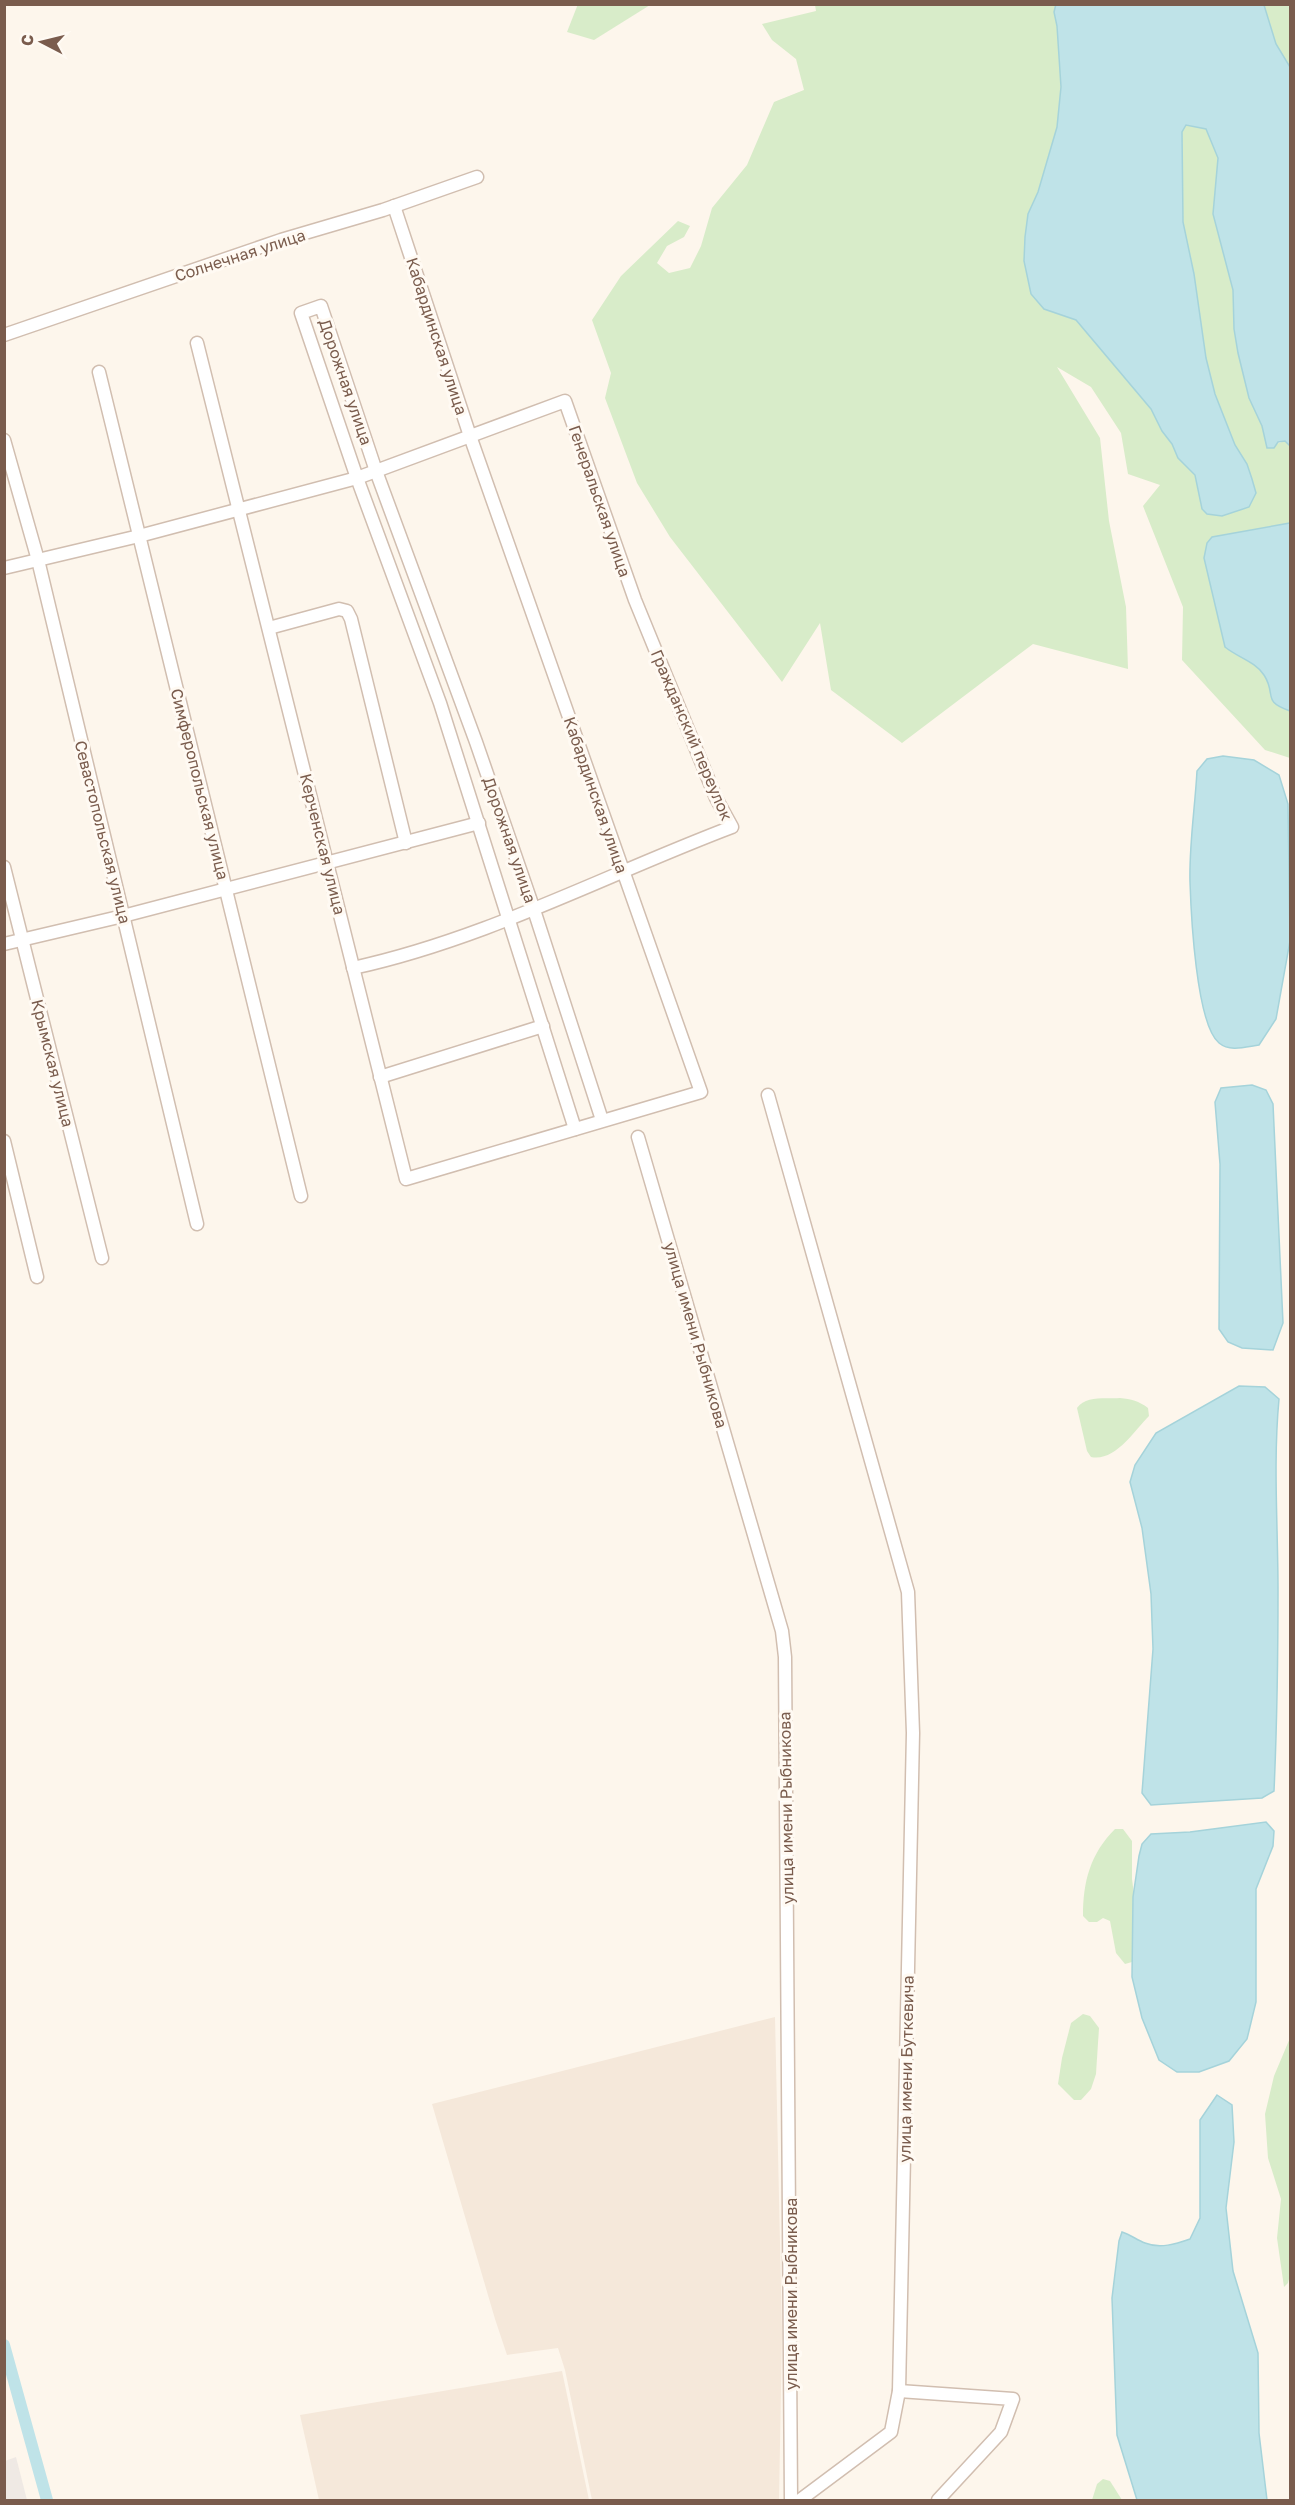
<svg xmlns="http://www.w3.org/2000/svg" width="1295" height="2505" font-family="'Golos Text',sans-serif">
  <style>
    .residential { fill: #f5e8da }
    .industrial { fill: #efe9e4 }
    .green { fill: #d8ecc9 }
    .water { fill: #bfe3e8; stroke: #a5d3da; stroke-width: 1.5 }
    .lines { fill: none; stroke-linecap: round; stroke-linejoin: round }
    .canal { stroke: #bfe3e8; stroke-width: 12 }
    .street-casing { stroke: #d1beb0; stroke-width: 15 }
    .street { stroke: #fff; stroke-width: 12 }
    .labels { text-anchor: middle; stroke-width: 6; stroke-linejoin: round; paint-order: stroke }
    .street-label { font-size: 16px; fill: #7a5c4d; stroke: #fffaf3 }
  </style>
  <rect width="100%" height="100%" fill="#fdf6ec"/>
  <!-- residential -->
  <g class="residential">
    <path d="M775,2017L782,2333L779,2500H592L565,2370L558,2348L507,2355L495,2319L432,2104Z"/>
    <path d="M562,2371L589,2500H319L300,2415Z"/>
  </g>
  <!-- industrial -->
  <path class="industrial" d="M16,2457L27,2500H5V2461Z"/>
  <!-- green -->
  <g class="green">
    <path d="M578,4H650V5L594,40L567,32Z"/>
    <path d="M815,5H1056L1054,12L1057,26L1061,87L1057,127L1038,192L1028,214L1044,309L1076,320L1151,409L1162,431L1172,444L1178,458L1195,475L1202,509L1207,514L1222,516L1247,464L1235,445L1215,394L1206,358L1194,274L1183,222L1182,132L1185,125L1206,129L1218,158L1213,214L1233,290L1234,329L1238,353L1249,398L1262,426L1267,447L1285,441L1290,446V523L1212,537L1204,558L1225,647C1237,657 1256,662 1264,675C1277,695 1261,701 1290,711V758L1265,750L1182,660L1183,607L1143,506L1160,485L1128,474L1121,433L1091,387L1057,367L1100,438L1109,521L1126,607L1128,669L1033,644L902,743L831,690L820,623L782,682L670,537L637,483L605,398L611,373L592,320L621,276L678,221L690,226L684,237L667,246L657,263L669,273L690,268L701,246L712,208L747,165L774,102L804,90L796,59L772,40L762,24L816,11Z"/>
    <path d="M1264,5H1290V67L1276,44Z"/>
    <path d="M1120,1398C1131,1399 1139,1401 1148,1408L1149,1416C1134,1431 1115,1462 1091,1457L1087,1451L1077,1408C1086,1395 1106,1399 1120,1398Z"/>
    <path d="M1115,1829H1123L1132,1841V1879L1136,1910L1132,1962L1125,1964L1116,1953L1110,1921L1103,1918L1097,1922H1089L1083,1916C1083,1882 1090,1854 1115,1829Z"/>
    <path d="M1290,1991V2275L1288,2283L1284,2287L1277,2238L1281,2199L1268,2158L1265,2114L1274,2076L1290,2038Z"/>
    <path d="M1083,2014L1090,2016L1099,2028L1096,2074L1091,2089L1081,2100H1074L1058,2084L1062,2058L1071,2023Z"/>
    <path d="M1103,2479L1110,2481L1122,2500H1092L1097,2484Z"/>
  </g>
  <!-- water -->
  <g class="water">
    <path d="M1056,4L1264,5L1276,44L1290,67V446L1285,441L1278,442L1274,448H1267L1262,426L1249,398L1238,353L1234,329L1233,290L1213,214L1218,158L1206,129L1186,125L1182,132L1183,222L1194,274L1206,358L1215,394L1235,445L1247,464L1252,479L1256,493L1249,507L1222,516L1207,514L1202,509L1195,475L1178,458L1172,444L1162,431L1151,409L1076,320L1044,309L1031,294L1024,261L1025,237L1028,214L1038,192L1057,127L1061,87L1057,26L1054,12Z"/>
    <path d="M1290,523V711C1261,701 1277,695 1264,675C1256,662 1237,657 1225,647L1204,558L1207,543L1212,537Z"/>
    <path d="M1223,756L1254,760L1279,775L1288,804L1290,941L1276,1019L1259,1045C1245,1047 1230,1052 1219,1043C1196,1024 1191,913 1190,882C1189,845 1195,808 1197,771L1207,759Z"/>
    <path d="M1252,1085L1266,1090L1273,1104L1283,1323L1273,1350L1242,1348L1228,1342L1219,1329L1220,1164L1215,1102L1221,1088Z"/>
    <path d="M1239,1386L1265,1387L1279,1399C1273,1463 1278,1526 1278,1590C1278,1657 1277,1724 1274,1791L1262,1798L1151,1805L1142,1793L1153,1649L1151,1594L1142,1528L1130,1482L1135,1465L1156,1433Z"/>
    <path d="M1266,1822L1274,1831L1273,1846L1256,1889V2002L1247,2039L1229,2061L1199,2072H1177L1159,2060L1142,2018L1132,1977L1133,1897L1139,1856L1142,1844L1151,1834L1190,1832Z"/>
    <path d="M1217,2095L1232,2105L1234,2142L1226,2208L1233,2271L1258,2353L1259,2433L1267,2500H1137L1117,2435L1112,2298L1119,2241L1122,2232C1131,2235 1137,2240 1145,2243C1160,2249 1176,2244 1190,2239L1200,2218V2120Z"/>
  </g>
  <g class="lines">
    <!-- canal -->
    <path class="canal" d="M4,2345L47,2500"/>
    <!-- street casing -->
    <g class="street-casing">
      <g id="street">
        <path d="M4,335L281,240L383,210L477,177"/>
        <path d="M197,343L406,1179L701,1092L470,436L394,206"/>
        <path d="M99,372L301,1196"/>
        <path d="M4,440L38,560L197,1224"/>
        <path d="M4,568L139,536L357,478L565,401L635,600L716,798L732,827C605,875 486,939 353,968"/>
        <path d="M269,628L339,609L347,611L351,619L406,843"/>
        <path d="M4,867L102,1258"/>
        <path d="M4,944L123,916L479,823"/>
        <path d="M380,1077L543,1026"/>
        <path d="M768,1095L908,1592L913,1733L899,2391L891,2432L800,2500"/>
        <path d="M575,1129L440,703L357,478L301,313L321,306L376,471L476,742L534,910L602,1120"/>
        <path d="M638,1137L782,1631L785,1657L791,2500"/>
        <path d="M4,1141L37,1277"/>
        <path d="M899,2391L1013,2399L1001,2432L938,2500"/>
      </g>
    </g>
    <!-- street -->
    <use href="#street" class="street"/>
  </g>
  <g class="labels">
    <!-- street labels -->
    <g class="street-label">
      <text transform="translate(240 255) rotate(-18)" y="6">Солнечная улица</text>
      <text transform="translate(437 336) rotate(72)" y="6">Кабардинская улица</text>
      <text transform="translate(346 382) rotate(71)" y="6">Дорожная улица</text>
      <text transform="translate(600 501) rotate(71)" y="6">Генеральская улица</text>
      <text transform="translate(692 735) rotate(67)" y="6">Гражданский переулок</text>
      <text transform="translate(200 784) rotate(76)" y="6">Симферопольская улица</text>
      <text transform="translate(596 795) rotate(71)" y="6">Кабардинская улица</text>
      <text transform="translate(103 832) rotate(76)" y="6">Севастопольская улица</text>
      <text transform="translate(510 840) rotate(71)" y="6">Дорожная улица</text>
      <text transform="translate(323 844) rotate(76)" y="6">Керченская улица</text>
      <text transform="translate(53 1063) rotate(76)" y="6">Крымская улица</text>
      <text transform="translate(696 1335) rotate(74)" y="6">улица имени Рыбникова</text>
      <text transform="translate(786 1808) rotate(-91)" y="6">улица имени Рыбникова</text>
      <text transform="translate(906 2069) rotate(-89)" y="6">улица имени Буткевича</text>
      <text transform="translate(791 2294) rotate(-90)" y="6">улица имени Рыбникова</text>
    </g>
  </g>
  <!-- border -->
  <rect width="1295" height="2505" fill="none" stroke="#7a5c4d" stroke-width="12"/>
  <!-- north arrow -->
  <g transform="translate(42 42) rotate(277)" stroke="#fffaf3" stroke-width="4.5" paint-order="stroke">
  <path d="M0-4.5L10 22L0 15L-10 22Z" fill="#7a5c4d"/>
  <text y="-9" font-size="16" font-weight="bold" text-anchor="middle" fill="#7a5c4d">С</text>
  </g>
</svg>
